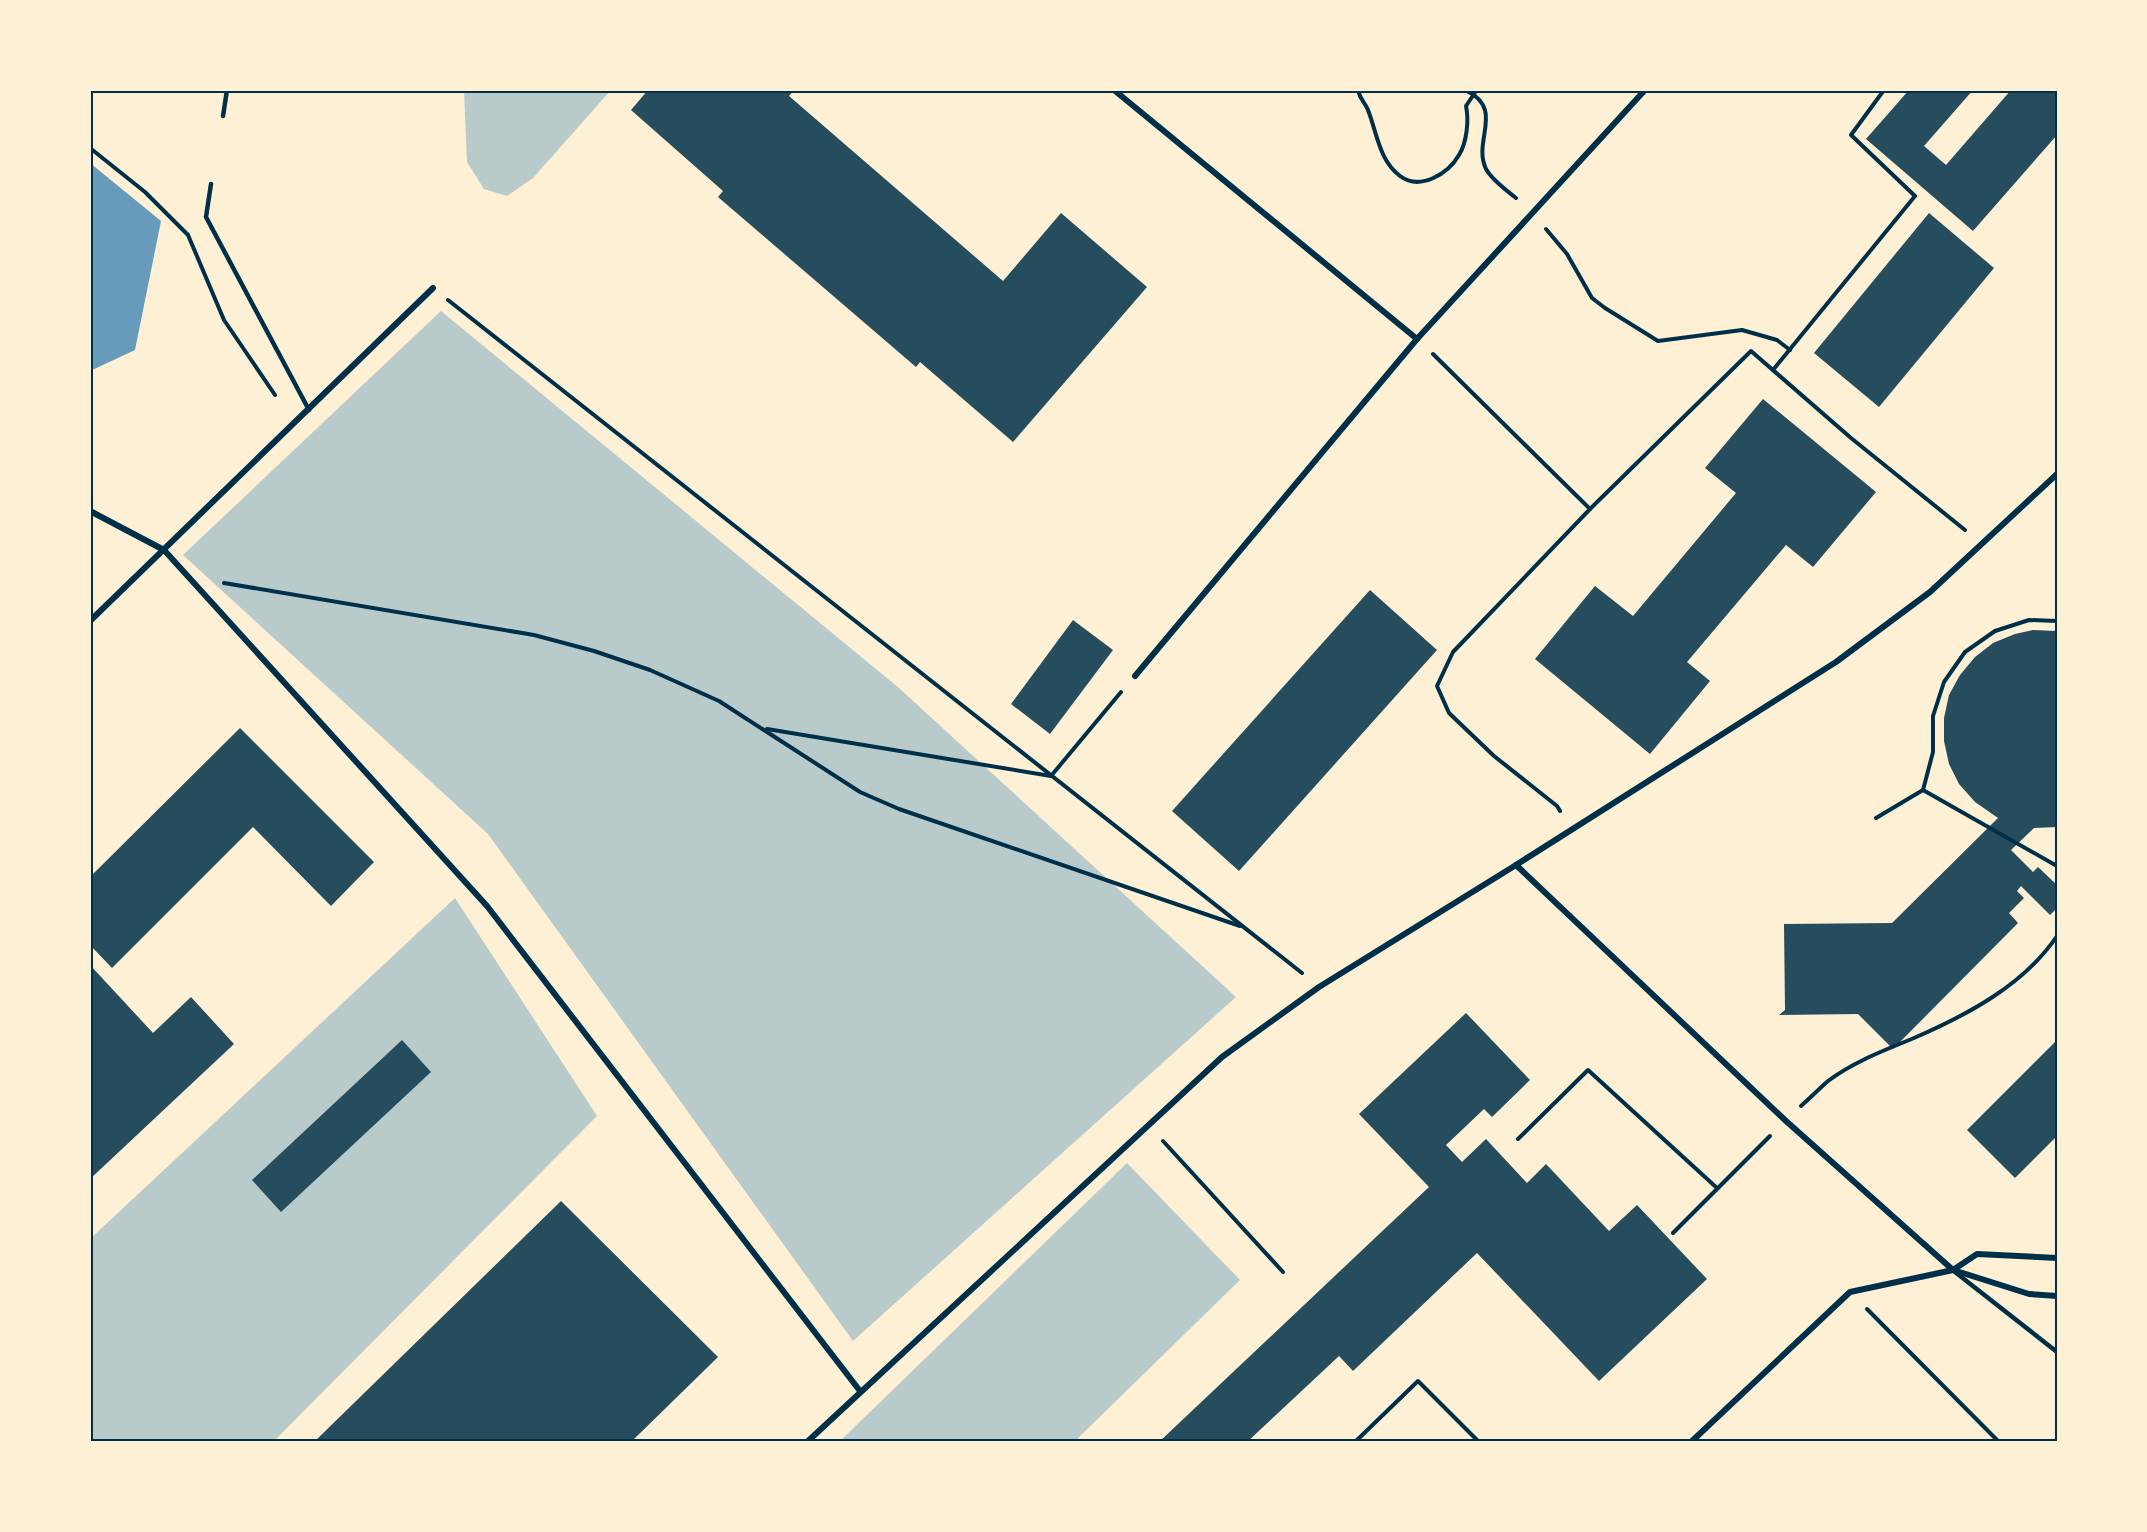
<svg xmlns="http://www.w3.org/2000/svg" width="2147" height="1532" font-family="Cabin,sans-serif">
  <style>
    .green { fill: #b9caca }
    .water { fill: #669bbc }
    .building { fill: #264d5e }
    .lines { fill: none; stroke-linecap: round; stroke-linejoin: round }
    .path { stroke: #003049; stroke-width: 4 }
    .service { stroke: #003049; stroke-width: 4.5 }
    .minor { stroke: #003049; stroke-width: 6 }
    .neatline { fill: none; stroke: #003049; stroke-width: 2 }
  </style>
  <rect width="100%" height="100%" fill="#fdf0d5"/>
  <!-- green -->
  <g class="green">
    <path d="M464,90H611L533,178L507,196L484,189L467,162Z"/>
    <path d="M441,311L899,688L1236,997L853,1341L488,834L183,555Z"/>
    <path d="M455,898L597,1116L273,1442H90V1239Z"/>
    <path d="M1127,1163L1240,1280L1074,1442H839Z"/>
  </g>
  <!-- water -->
  <path class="water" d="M90,163L161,221L135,350L90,371Z"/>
  <!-- building -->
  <g class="building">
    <path d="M648,90H794L789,96L1003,281L1061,213L1147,287L1013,442L920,362L916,367L718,197L723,191L631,110Z"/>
    <path d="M1909,90H1973L1924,146L1946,165L2011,90H2057V135L1973,231L1866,139Z"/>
    <path d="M1929,213L1994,268L1879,407L1814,353Z"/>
    <path d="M1763,399L1876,492L1813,567L1786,545L1687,662L1710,681L1650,754L1535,659L1595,586L1633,616L1736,493L1705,468Z"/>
    <path d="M1370,590L1437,650L1239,871L1172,811Z"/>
    <path d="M1073,620L1113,650L1050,734L1011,704Z"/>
    <path d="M2033,630L2057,631V827L2034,828L2011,850L2033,872L2038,867L2057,885V908L2050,915L2021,886L2017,891L2024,898L2009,913L2018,923L1893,1049L1858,1014L1779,1015L1785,1010L1784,924L1892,923L1998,818L1975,802L1959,784L1949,764L1944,741V718L1949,695L1960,675L1975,657L1993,643L2015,634Z"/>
    <path d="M240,728L374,862L331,906L253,827L112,968L90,945V877Z"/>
    <path d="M90,965L153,1033L191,997L234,1044L90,1179Z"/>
    <path d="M1466,1013L1530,1080L1492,1117L1484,1109L1446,1145L1462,1162L1486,1139L1527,1183L1546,1164L1609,1231L1637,1205L1707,1279L1599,1381L1477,1253L1353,1371L1339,1356L1247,1442H1159L1429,1187L1359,1114Z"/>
    <path d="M402,1040L431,1072L281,1212L252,1180Z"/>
    <path d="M2057,1040V1136L2015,1178L1967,1130Z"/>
    <path d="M561,1201L718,1357L631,1442H314Z"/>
  </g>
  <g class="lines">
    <!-- path -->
    <g class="path">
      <path d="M1358,90C1360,100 1365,102 1368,110C1377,133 1379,160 1400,176C1420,191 1448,174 1459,155C1467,142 1469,120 1466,106L1476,91L1479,90"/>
      <path d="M1465,90C1506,109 1472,140 1486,169C1492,180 1506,190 1516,198"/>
      <path d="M90,148L145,192L188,235L224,320L275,395"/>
      <path d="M1546,229L1567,254L1592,298L1605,308L1658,341L1742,330L1777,340L1790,350"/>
      <path d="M448,300L1302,973"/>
      <path d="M1433,354L1590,509L1453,652L1437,686L1449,713L1494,756L1557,806L1560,811"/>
      <path d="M1773,370L1915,196L1851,135L1884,90"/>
      <path d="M1590,509L1751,351L1851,438L1965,530"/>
      <path d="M224,583L534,635L594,651L650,670L719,701L860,792L899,809L1240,926"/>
      <path d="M767,729L1051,776L1121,692"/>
      <path d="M1923,790L2057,866"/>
      <path d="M1876,818L1923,790L1933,752V716L1944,682L1965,652L1995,631L2029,620L2057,621"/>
      <path d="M1801,1106C1810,1098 1819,1089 1828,1081C1853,1062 1885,1050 1914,1038C1967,1015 2024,985 2057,936"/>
      <path d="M1518,1139L1588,1070L1717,1188"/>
      <path d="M1163,1141L1283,1272"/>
      <path d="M1673,1233L1770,1136"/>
      <path d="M1867,1309L1999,1442"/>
      <path d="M1355,1442L1418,1381L1479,1442"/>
    </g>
    <!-- service -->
    <g class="service">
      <path d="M223,116L227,90"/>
      <path d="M211,184L206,217L309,410"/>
      <path d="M1955,1272L2057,1352"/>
    </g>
    <!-- minor -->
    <g class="minor">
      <path d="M1114,90L1417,339"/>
      <path d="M90,511L164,550L487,906L860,1391"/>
      <path d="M90,621L433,288"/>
      <path d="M1135,676L1417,339L1645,90"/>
      <path d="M1516,865L1786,1121L1953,1270L2029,1294L2057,1296"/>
      <path d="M807,1442L1222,1057L1319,987L1516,865L1836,662L1930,592L2057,474"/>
      <path d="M1691,1442L1850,1292L1953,1270L1977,1254L2057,1258"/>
    </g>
  </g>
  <!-- border -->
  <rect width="2147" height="1532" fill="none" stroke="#fdf0d5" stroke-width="183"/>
  <rect x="92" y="92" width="1964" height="1348" class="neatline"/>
</svg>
